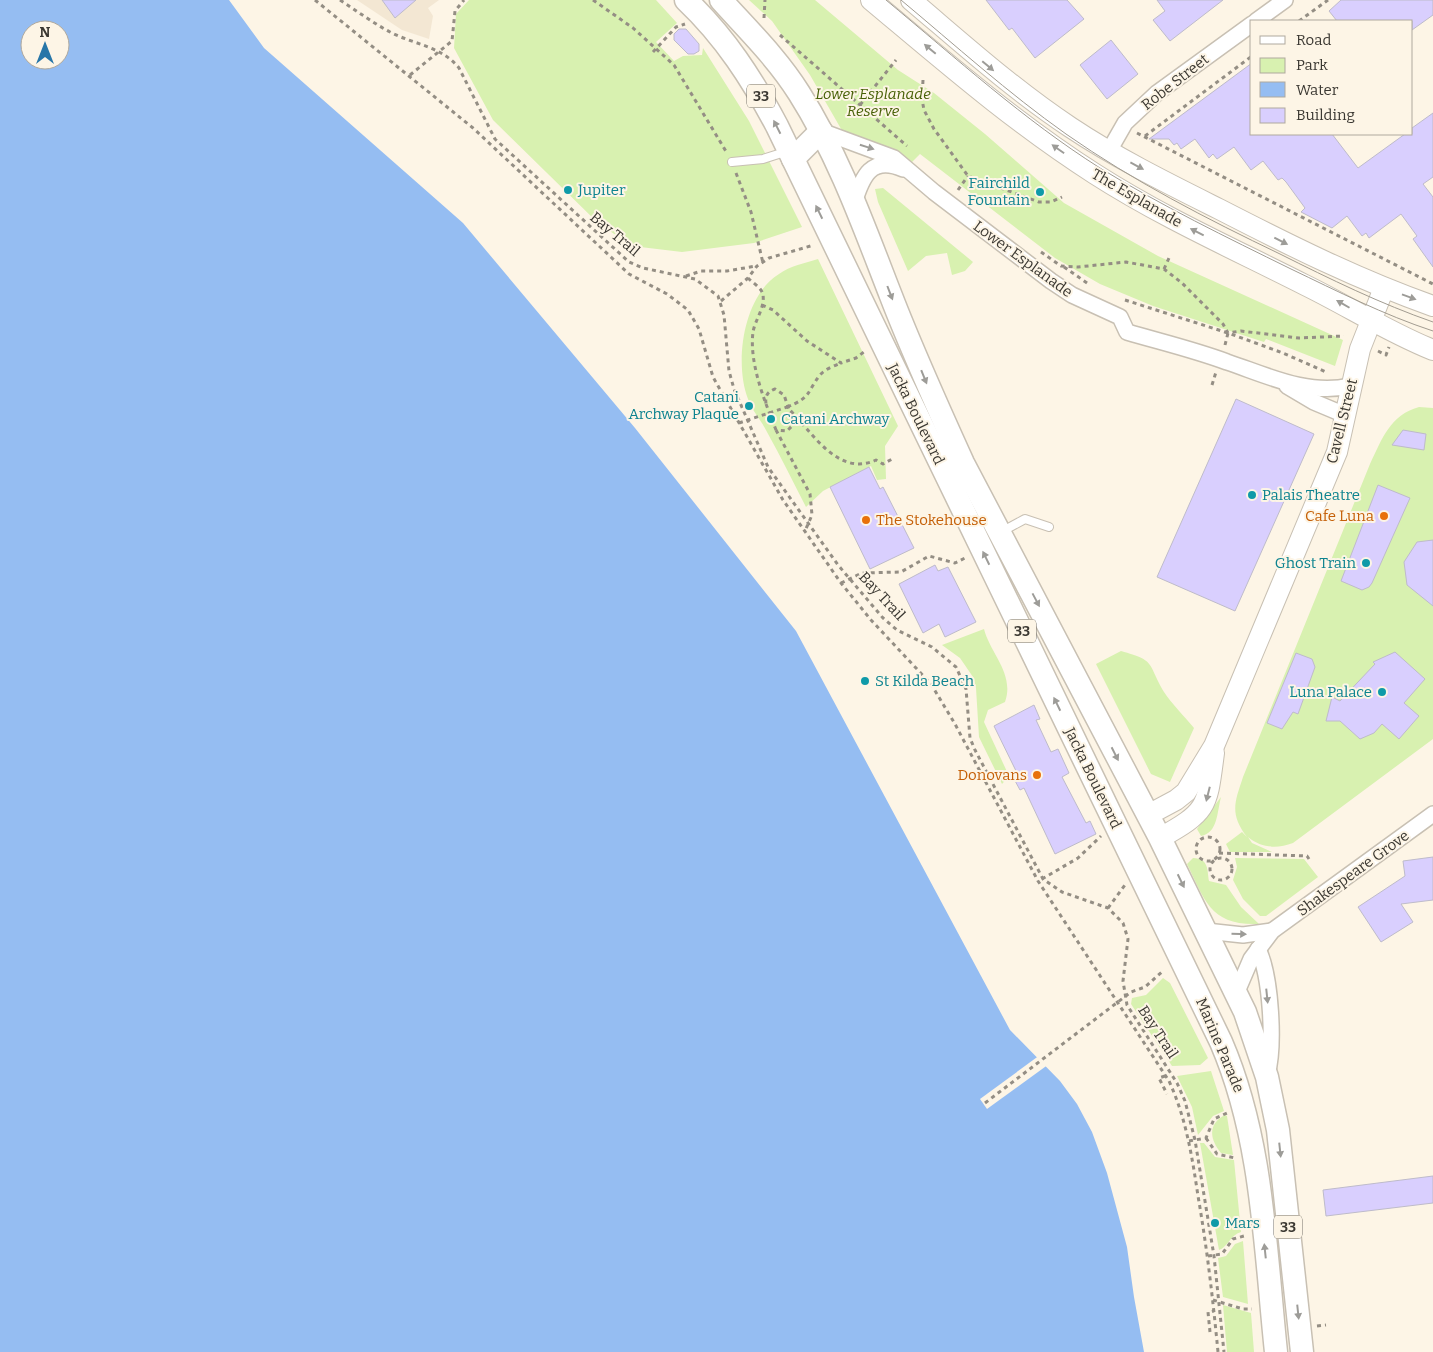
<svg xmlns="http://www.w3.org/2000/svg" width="1433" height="1352" font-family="Bitter,serif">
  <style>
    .built { fill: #f3e7d3 }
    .green { fill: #d8f1b0 }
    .water { fill: #95bdf2; fill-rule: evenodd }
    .pier { fill: #fdf5e6 }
    .building { fill: #d9cffe; stroke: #bebbca }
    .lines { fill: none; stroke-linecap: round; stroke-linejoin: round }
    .lane-casing { stroke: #c8c0b3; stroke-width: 10 }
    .street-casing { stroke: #c8c0b3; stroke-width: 18 }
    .secondary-casing { stroke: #c8c0b3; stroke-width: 22 }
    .primary-casing { stroke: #c8c0b3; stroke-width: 25 }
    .path { stroke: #948e84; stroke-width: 3; stroke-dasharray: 4 4; stroke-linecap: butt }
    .lane { stroke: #fff; stroke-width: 8 }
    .street { stroke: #fff; stroke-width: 15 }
    .secondary { stroke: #fff; stroke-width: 20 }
    .primary { stroke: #fff; stroke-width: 22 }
    .tram { stroke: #a29c91; stroke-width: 1 }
    .path-bridge { stroke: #948e84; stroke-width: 3; stroke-dasharray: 4 4; stroke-linecap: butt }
    .oneway { fill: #9d9c98 }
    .culture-dot { fill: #0f9aa8; stroke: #fdf5e6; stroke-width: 2 }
    .food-dot { fill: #e8710a; stroke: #fdf5e6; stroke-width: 2 }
    .labels { text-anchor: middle; stroke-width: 4; stroke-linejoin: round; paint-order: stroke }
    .shield { fill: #fdf5e6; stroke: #757168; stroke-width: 1 }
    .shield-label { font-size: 14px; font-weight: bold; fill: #3b3832 }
    .street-label { font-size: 15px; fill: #3b3832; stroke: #fdf5e6 }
    .park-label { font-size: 15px; font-style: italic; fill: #476006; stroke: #fdf5e6 }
    .culture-label { font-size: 15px; fill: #0d838f; stroke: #fdf5e6; text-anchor: start }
    .food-label { font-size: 15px; fill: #c56008; stroke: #fdf5e6; text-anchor: end }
  </style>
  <rect width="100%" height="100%" fill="#fdf5e6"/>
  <!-- built -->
  <path class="built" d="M357,0H439L428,8L433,16L429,39L402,30Z"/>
  <!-- green -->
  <g class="green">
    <path d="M469,0H656L677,23L656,42L674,61L683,56L702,55L703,48L749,121L802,227L754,243L682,252L632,246L598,223L493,120L454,48L456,14Z"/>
    <path d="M749,0H815L898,70L934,93L985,134L1064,203L1158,256L1343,340L1335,366L1266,339L1264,342L1153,306L1100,284L1055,258L920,154L911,163L895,153L844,134L810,75L772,21Z"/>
    <path d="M883,188L973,262L965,271L952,275L947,253L926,256L908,271L878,202L875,189Z"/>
    <path d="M818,259L898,426L885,446L886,479L877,480L871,466L823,491L806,507C793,482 781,457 767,432C762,421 752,411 748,399C734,363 743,296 779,274C790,266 805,263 818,259Z"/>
    <path d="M1419,407L1433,408V739L1293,843C1277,849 1261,848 1248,837L1252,843L1272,852H1230L1226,844L1242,832L1247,837C1229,813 1235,802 1243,777L1370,464C1382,439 1390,415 1419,407Z"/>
    <path d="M984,629C990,653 1015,674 1005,702L988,710L984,722L1009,776L1002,784L979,737L976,688L973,677L960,658L942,645Z"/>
    <path d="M1121,651C1157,661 1147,663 1164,692C1171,703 1185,717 1194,728L1170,782L1151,774L1096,664Z"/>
    <path d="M1221,797C1217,812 1218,833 1201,836L1197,829Z"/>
    <path d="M1193,858C1209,859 1207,869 1209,881L1226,885L1241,907L1259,924C1211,926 1205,901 1187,864Z"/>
    <path d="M1235,858L1304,859L1318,877L1266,916H1260L1243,899L1233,880L1237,867Z"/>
    <path d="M1163,978L1170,983L1208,1058L1200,1065L1172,1066L1131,1004L1132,998L1146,995Z"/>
    <path d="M1211,1071L1224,1111L1213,1116L1198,1135L1192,1107L1177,1076Z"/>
    <path d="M1225,1115L1227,1116L1233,1155L1221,1153C1210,1140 1207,1124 1225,1115Z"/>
    <path d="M1200,1143H1204L1215,1157L1234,1160L1241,1232C1230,1235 1228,1247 1219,1250Z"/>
    <path d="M1243,1241L1248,1304L1223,1297L1218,1258L1226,1256L1235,1244Z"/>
    <path d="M1223,1305L1251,1313L1254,1352H1227Z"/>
  </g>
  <!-- water -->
  <path class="water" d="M0,0H229L264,48L463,223L635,428L796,631L1010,1030L1060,1081L1077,1104L1092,1132L1107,1173L1127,1247L1134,1297L1144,1352H0ZM30,30H60V60H30Z"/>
  <!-- pier -->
  <path class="pier" d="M1040,1055L1049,1064L987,1109L980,1099Z"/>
  <!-- building -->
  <g class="building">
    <path d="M382,0H416L395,18Z"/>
    <path d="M986,0H1067L1084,19L1035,58L1012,28L1009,30Z"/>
    <path d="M1157,0H1223L1170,41L1153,20L1165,11Z"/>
    <path d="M1341,0H1433V15L1412,30V21H1337L1329,11Z"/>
    <path d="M679,29H686L699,44V51L694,54H688L674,40V34Z"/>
    <path d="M1111,40L1138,74L1107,99L1080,65Z"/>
    <path d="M1252,63V134H1332L1358,168L1405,134H1412V128L1433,113V177L1423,184L1433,197V267L1413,239L1417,236L1401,214L1369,238L1366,233L1362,236L1347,216L1332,228L1301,212L1305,208L1286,182L1282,178L1278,180L1263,161L1251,170L1234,147L1217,159L1213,154L1209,158L1195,139L1181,149L1177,143L1174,145L1169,139H1149Z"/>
    <path d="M1236,399L1314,434L1235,611L1157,577Z"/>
    <path d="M1403,430L1426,434L1424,450L1392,445Z"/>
    <path d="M869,467L880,489L883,487L914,548L870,569L830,487Z"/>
    <path d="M1378,485L1410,498L1372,583L1369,587L1362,590L1341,581Z"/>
    <path d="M1433,540V606L1407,585L1404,562L1417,542Z"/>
    <path d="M935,565L938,571L948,567L976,622L945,637L939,624L923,633L899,584Z"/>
    <path d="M1395,652L1425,679L1404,703L1419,716L1399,739L1382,724L1374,733L1360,739L1340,721H1326L1332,697L1340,701L1375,664L1373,662Z"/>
    <path d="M1296,653L1312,659L1315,667L1298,714L1293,712L1282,729L1267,723Z"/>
    <path d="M1034,705L1040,719L1036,720L1051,752L1058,749L1069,773L1062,777L1086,823L1090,821L1096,834L1055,854L1024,788L1020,790L1013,777L1018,775L994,726Z"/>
    <path d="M1433,857V900L1401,904L1413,922L1381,942L1358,907L1405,876L1403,861Z"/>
    <path d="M1433,1176V1203L1326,1216L1323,1190Z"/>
  </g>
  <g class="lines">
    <!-- lane casing -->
    <g class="lane-casing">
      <g id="lane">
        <path d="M732,162L763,159L788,151"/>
        <path d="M1001,532L1025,519L1049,527"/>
      </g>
    </g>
    <!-- street casing -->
    <g class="street-casing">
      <g id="street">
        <path d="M1256,21L1285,0"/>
        <path d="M821,131L894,158L934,192L1051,281L1072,295L1120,317L1127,332C1161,342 1195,350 1227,362C1266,375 1308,396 1350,386"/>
        <path d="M1109,151L1125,123L1157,93L1252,24"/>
        <path d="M854,203C862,177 871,155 903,169"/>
        <path d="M1287,386L1314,402L1345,415"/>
        <path d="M1206,931L1243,935L1272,931"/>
        <path d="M1258,949C1271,976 1275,1045 1267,1075"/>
        <path d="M1236,994L1251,959L1272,931L1433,814"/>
      </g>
    </g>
    <!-- secondary casing -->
    <g class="secondary-casing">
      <g id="secondary">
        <path d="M871,0C944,61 1015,123 1095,174C1162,217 1234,249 1305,285C1348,306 1388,332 1433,350"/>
        <path d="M911,0C963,44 1014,90 1070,127C1118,159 1169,184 1219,209C1289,245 1359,280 1433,306"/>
        <path d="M1148,815L1176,800L1186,792L1214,746L1337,452L1360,349L1384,288"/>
        <path d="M1160,838C1209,811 1207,806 1214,753"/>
      </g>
    </g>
    <!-- primary casing -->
    <g class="primary-casing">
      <g id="primary">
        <path d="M686,0C725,37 752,79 777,126L1221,1042C1263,1139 1265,1248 1276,1352"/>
        <path d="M721,0C748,30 777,58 799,93C839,156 864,227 891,296C913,353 938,408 963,463L1160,838L1245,1012L1267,1077L1278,1130L1302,1352"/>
        <path d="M793,159L821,131"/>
      </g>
    </g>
    <!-- path -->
    <g class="path">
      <path d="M315,0L473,128L629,274L667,294L688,310L699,329L713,377L783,500L841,583L871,620L931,684L955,724L1038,881L1169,1081C1186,1118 1192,1156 1198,1196C1207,1248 1213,1300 1218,1352"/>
      <path d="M340,0C357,11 373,23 390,32C415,45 441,46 459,68L495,139L629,262L643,268L695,279L718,296L724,315L729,371L734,389L768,467L838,565L883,618L897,630L932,647L956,667L966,689L970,738L975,750L1043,879L1062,892L1108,908L1123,923L1128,939L1123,981L1127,1005L1177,1083L1185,1101L1195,1140L1214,1256L1224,1352"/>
      <path d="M593,0L633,28L674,65L727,153"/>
      <path d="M764,18L765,0"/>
      <path d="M1299,21L1328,0"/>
      <path d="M780,35L907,146"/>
      <path d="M653,52L676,27L685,24"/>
      <path d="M410,75L452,41L455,11L464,0"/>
      <path d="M923,80L922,99L924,110L934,129L968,176L1039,202H1051L1062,197"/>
      <path d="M860,105L896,60"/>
      <path d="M1137,133L1433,284"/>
      <path d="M1145,136L1252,56"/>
      <path d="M736,173L751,212L763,263"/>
      <path d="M958,190L968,176"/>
      <path d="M1041,252L1061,266L1078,267L1126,262L1164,269L1182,283L1223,324L1228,333L1241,331L1299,338L1344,336"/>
      <path d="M1064,267L1090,285"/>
      <path d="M1164,269L1169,258"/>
      <path d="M686,276L701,271H727L756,266"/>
      <path d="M748,278C753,283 762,288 763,295C765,308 755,320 753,332C750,355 758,382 766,404C765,396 767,392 775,389L784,395L793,421V425L787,431L776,430"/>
      <path d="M1125,300L1228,333L1283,353L1326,372"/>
      <path d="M721,301L748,278L757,266L769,258L814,245"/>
      <path d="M762,305L773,310L807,341L841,363L856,358L865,351"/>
      <path d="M1225,345L1228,333"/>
      <path d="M1378,351L1386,355L1389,347"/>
      <path d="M1212,385L1216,372"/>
      <path d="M787,407C812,397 806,393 820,375C825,369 834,366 841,363"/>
      <path d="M739,423L787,407C811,430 837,478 876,460L883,464L894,458"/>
      <path d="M776,430L810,494L812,515L805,531"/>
      <path d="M841,583L862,573L901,572L929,556L955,563L967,557"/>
      <circle cx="1208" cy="849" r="12"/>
      <path d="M1219,853L1307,856L1309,859"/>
      <circle cx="1221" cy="869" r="11"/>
      <path d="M1042,879L1078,858L1101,836"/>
      <path d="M1108,908L1125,885"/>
      <path d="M1165,1076L1159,1078L1167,1094"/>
      <path d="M985,1103L1131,992L1145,987L1164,970"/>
      <path d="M1206,1138L1217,1154L1235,1158"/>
      <path d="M1189,1141L1206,1138L1214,1119L1227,1113"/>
      <path d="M1208,1256L1222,1254L1233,1239L1244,1236"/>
      <path d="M1213,1300L1243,1309H1252"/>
      <path d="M1317,1326L1326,1325"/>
      <path d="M1210,1332L1208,1312L1214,1311"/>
    </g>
    <!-- lane -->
    <use href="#lane" class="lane"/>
    <!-- street -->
    <use href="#street" class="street"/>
    <!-- secondary -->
    <use href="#secondary" class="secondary"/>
    <!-- primary -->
    <use href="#primary" class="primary"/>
    <!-- tram -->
    <g class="tram">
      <path d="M886,0C956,58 1024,120 1100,168C1162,206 1226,237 1291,269C1337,291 1384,315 1433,331"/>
      <path d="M901,0C955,45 1008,93 1066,134C1133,181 1207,219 1280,254C1330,279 1381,304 1433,322"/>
    </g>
    <!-- path-bridge -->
    <path class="path-bridge" d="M766,404L776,430"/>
  </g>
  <!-- one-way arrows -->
  <defs><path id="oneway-solid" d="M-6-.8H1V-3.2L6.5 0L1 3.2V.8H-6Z" transform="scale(1.25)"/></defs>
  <g class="oneway">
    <use href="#oneway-solid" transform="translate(930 49) rotate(-140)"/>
    <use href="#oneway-solid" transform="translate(988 66) rotate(40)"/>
    <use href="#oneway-solid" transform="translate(777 127) rotate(-117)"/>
    <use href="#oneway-solid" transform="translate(867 147) rotate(18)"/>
    <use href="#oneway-solid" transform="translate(1058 149) rotate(-145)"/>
    <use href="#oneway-solid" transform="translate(1137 166) rotate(28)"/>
    <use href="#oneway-solid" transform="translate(819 212) rotate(-116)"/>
    <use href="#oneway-solid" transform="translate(1197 232) rotate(-153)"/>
    <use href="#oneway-solid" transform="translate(1281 241) rotate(27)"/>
    <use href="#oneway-solid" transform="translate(890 293) rotate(69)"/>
    <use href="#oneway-solid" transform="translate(1409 297) rotate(20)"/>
    <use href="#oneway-solid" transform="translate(1343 304) rotate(-150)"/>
    <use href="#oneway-solid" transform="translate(924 377) rotate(68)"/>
    <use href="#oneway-solid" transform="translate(986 558) rotate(-116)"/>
    <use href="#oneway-solid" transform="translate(1036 600) rotate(62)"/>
    <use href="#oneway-solid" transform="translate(1057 704) rotate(-116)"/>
    <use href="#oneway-solid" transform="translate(1115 754) rotate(63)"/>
    <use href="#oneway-solid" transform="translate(1208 794) rotate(104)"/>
    <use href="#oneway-solid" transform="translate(1181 881) rotate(64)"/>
    <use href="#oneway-solid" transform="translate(1239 934) rotate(2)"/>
    <use href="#oneway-solid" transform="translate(1267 996) rotate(84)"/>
    <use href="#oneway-solid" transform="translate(1280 1150) rotate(84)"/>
    <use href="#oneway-solid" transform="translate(1265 1251) rotate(-96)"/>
    <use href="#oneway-solid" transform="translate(1298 1312) rotate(84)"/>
  </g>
  <!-- markers -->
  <g class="culture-dot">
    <circle cx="568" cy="190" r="5"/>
    <circle cx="1040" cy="192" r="5"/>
    <circle cx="749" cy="406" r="5"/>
    <circle cx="771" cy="419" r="5"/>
    <circle cx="1252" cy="495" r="5"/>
    <circle cx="1366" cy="563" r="5"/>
    <circle cx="865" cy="681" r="5"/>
    <circle cx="1382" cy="692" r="5"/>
    <circle cx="1215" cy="1223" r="5"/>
  </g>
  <g class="food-dot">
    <circle cx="1384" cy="516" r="5"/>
    <circle cx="866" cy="520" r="5"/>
    <circle cx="1037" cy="775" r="5"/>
  </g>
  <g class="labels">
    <!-- shield labels -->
    <g class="shield">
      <rect x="747" y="84.5" width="28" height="23" rx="4"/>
      <rect x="1008" y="619.5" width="28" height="23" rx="4"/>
      <rect x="1274" y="1215.5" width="28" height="23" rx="4"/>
    </g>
    <g class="shield-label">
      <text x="761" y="101">33</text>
      <text x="1022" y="636">33</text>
      <text x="1288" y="1232">33</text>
    </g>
    <!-- street labels -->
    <g class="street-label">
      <text transform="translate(1175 82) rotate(-38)" y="5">Robe Street</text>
      <text transform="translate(1137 198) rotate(30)" y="5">The Esplanade</text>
      <text transform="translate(615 234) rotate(40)" y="5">Bay Trail</text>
      <text transform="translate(1023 259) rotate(36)" y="5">Lower Esplanade</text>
      <text transform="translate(916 414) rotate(64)" y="5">Jacka Boulevard</text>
      <text transform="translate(1342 421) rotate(-76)" y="5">Cavell Street</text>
      <text transform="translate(882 596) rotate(47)" y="5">Bay Trail</text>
      <text transform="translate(1093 778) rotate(64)" y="5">Jacka Boulevard</text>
      <text transform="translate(1353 873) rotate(-36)" y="5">Shakespeare Grove</text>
      <text transform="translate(1158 1032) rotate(57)" y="5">Bay Trail</text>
      <text transform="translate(1220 1045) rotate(67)" y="5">Marine Parade</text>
    </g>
    <!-- park labels -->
    <g class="park-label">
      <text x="873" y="99">Lower Esplanade<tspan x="873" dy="17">Reserve</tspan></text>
    </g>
    <!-- culture labels -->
    <g class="culture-label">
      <text x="1030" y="188" text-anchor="end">Fairchild<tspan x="1030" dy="17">Fountain</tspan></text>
      <text x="578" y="195">Jupiter</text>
      <text x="739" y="402" text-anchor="end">Catani<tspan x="739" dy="17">Archway Plaque</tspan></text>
      <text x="781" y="424">Catani Archway</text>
      <text x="1262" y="500">Palais Theatre</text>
      <text x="1356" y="568" text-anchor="end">Ghost Train</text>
      <text x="875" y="686">St Kilda Beach</text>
      <text x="1372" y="697" text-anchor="end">Luna Palace</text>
      <text x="1225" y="1228">Mars</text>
    </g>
    <!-- food labels -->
    <g class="food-label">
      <text x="1374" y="521">Cafe Luna</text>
      <text x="876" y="525" text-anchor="start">The Stokehouse</text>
      <text x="1027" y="780">Donovans</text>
    </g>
  </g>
  <!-- legend -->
  <rect x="1250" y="20" width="162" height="115" fill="#fdf5e6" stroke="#afa99e"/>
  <rect x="1260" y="36" width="25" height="8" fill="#ffffff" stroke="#afa99e"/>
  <text x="1296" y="45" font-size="15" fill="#3b3832">Road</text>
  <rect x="1260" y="58" width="25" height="15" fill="#d8f1b0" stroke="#afa99e"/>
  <text x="1296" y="70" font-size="15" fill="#3b3832">Park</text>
  <rect x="1260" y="82" width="25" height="15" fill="#95bdf2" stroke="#afa99e"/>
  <text x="1296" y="95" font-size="15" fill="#3b3832">Water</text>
  <rect x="1260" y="108" width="25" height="15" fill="#d9cffe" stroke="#afa99e"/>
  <text x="1296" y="120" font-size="15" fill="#3b3832">Building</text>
  <!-- north arrow -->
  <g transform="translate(45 45)"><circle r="24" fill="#fdf5e6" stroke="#afa99e"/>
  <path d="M0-4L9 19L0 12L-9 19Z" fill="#2776a8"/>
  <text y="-8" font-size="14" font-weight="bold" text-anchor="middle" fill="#3b3832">N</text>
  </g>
</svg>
